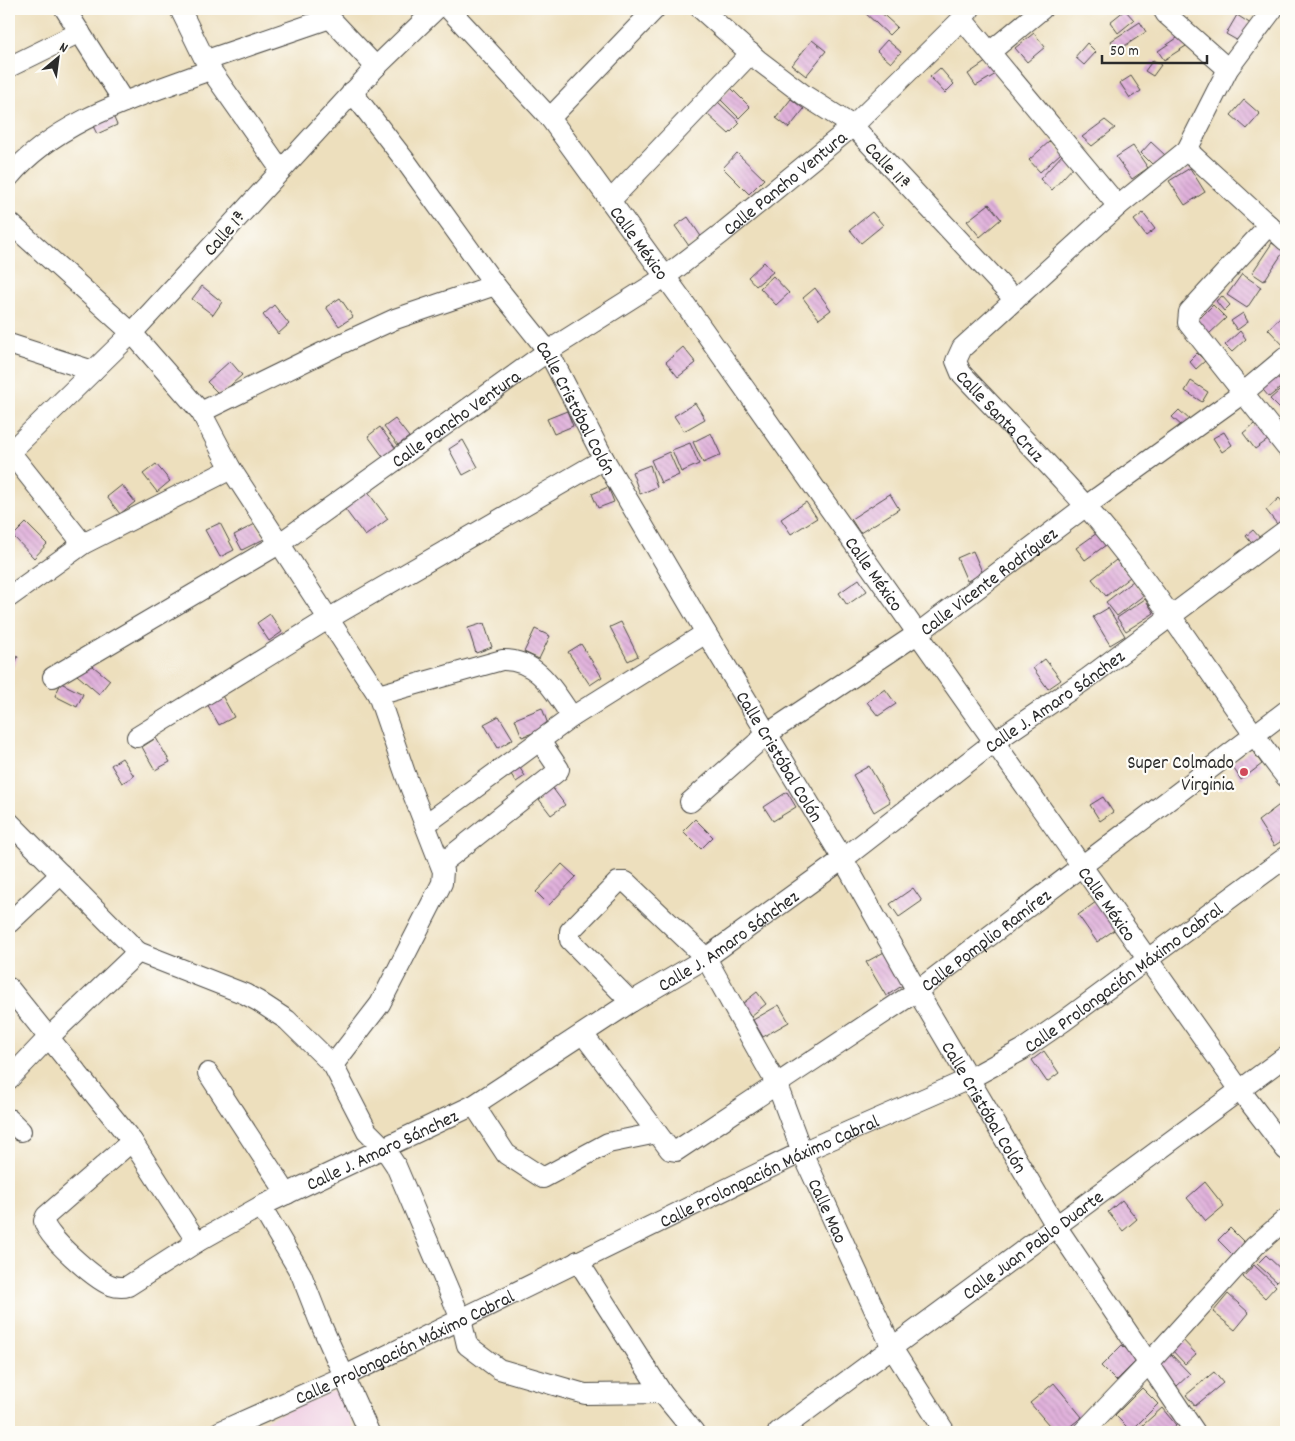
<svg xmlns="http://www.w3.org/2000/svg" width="1295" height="1441" font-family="Dekko,sans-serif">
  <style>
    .built { fill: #f0d0e4 }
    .building { fill: url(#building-back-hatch) }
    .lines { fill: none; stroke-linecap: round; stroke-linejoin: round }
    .minor-casing { stroke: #484641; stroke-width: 22 }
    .minor { stroke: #fff; stroke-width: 20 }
    .poi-dot { fill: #d1495b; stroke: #fdfcf7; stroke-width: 2 }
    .labels { text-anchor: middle; stroke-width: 4.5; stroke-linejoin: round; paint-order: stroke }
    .street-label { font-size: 19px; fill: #2b2b2b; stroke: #fdfcf7 }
    .poi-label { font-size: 19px; fill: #2b2b2b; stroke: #fdfcf7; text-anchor: end }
  </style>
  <defs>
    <pattern id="building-back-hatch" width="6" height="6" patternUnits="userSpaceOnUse" patternTransform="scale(1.25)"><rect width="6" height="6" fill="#e0b1db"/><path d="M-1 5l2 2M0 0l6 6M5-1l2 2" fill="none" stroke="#c098bc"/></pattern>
  </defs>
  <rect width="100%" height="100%" fill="#fdfcf7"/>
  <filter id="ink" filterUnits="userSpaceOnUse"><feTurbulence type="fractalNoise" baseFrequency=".02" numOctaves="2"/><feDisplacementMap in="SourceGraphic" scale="10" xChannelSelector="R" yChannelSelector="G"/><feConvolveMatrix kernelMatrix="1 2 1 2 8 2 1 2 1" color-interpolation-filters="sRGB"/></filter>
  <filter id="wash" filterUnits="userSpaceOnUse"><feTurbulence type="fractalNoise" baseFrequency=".0096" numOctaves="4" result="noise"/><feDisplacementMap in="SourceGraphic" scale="20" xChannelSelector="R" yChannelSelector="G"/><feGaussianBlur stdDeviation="1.12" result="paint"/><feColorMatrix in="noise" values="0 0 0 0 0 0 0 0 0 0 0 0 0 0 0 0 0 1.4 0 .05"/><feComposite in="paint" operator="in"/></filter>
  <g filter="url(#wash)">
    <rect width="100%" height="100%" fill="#eddfbd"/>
    <!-- built -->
    <path class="built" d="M337,1390L356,1432H237Z"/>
    <g id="blocks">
      <!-- building -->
      <g class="building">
        <path d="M867,9H877L897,27L889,35L864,12Z"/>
        <path d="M1125,10L1134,20L1118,33L1110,22Z"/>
        <path d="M1237,15L1251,24L1240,42L1226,34Z"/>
        <path d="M1140,22L1146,32L1117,51L1111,41Z"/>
        <path d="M1034,33L1045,47L1027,62L1015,48Z"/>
        <path d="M1180,36L1186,46L1164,60L1158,51Z"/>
        <path d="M812,40L826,51L806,76L792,65Z"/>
        <path d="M887,40L901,52L891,63L877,51Z"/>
        <path d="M1087,43L1096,52L1084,65L1075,57Z"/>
        <path d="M1153,60L1161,65L1153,76L1145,71Z"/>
        <path d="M987,61L996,74L976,86L968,74Z"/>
        <path d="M940,68L954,84L945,93L930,77Z"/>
        <path d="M1131,76L1141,91L1130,98L1120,83Z"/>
        <path d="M731,88L750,107L739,118L720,99Z"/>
        <path d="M791,99L804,109L789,128L776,118Z"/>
        <path d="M1244,100L1260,114L1247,129L1231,115Z"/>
        <path d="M718,102L740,123L729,134L707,114Z"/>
        <path d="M111,111L117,125L97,134L90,120Z"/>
        <path d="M1105,120L1115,128L1092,146L1082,137Z"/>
        <path d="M1050,141L1061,153L1040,172L1029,160Z"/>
        <path d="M1151,142L1166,156L1155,167L1141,153Z"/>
        <path d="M1133,146L1148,168L1132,179L1116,157Z"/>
        <path d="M737,153L764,179L749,194L723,168Z"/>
        <path d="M1063,154L1075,165L1052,190L1040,179Z"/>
        <path d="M1190,168L1205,192L1185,205L1169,181Z"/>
        <path d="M989,204L1001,219L980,237L967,221Z"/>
        <path d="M872,212L883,225L861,243L850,230Z"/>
        <path d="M1143,213L1155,229L1146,236L1134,220Z"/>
        <path d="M688,217L702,238L689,246L675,226Z"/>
        <path d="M1272,243L1284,251L1264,281L1252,273Z"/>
        <path d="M764,262L773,272L756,286L748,277Z"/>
        <path d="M1242,274L1261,287L1247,308L1227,295Z"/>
        <path d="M773,276L789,293L776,305L760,288Z"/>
        <path d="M202,286L222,302L213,315L192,299Z"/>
        <path d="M815,288L831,310L819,319L803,298Z"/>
        <path d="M1222,296L1230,305L1224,311L1216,301Z"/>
        <path d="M340,298L353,317L339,326L326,307Z"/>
        <path d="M274,305L289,324L278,334L263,315Z"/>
        <path d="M1213,305L1226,318L1209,334L1197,321Z"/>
        <path d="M1243,313L1248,322L1237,330L1231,321Z"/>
        <path d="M1281,317L1286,322V346L1285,347L1268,329Z"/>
        <path d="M1240,331L1246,339L1232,352L1225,345Z"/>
        <path d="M683,347L696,363L678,377L666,362Z"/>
        <path d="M1197,353L1205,361L1196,369L1189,361Z"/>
        <path d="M230,361L242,375L220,395L207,382Z"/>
        <path d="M1274,373L1284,385L1269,397L1259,385Z"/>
        <path d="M1191,381L1208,392L1202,402L1185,391Z"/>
        <path d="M1286,385V407L1282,411L1270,399Z"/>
        <path d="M695,403L705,419L684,431L674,416Z"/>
        <path d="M1179,410L1191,421L1184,428L1172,417Z"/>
        <path d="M567,411L573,426L554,434L547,419Z"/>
        <path d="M395,419L409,437L398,445L384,427Z"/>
        <path d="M1259,420L1272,437L1255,449L1243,433Z"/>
        <path d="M380,427L396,449L384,458L368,436Z"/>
        <path d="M1224,432L1232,445L1222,452L1213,438Z"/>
        <path d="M711,433L721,455L703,463L693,442Z"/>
        <path d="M463,440L478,467L463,475L449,449Z"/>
        <path d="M690,443L699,464L681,472L672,450Z"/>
        <path d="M669,452L679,475L661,483L651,460Z"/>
        <path d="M156,464L170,481L157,492L143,474Z"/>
        <path d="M650,465L657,487L640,494L632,472Z"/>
        <path d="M122,485L135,502L120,514L107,497Z"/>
        <path d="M608,487L614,502L598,508L592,494Z"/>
        <path d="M367,491L388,519L365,536L344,508Z"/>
        <path d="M890,494L899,509L860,533L851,519Z"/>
        <path d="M1279,498L1286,506V517L1277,524L1266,510Z"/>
        <path d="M806,502L817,518L791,534L781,519Z"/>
        <path d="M26,523L47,544L34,558L13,536Z"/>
        <path d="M220,523L234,550L220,557L205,530Z"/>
        <path d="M255,524L264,539L242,550L234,535Z"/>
        <path d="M1253,530L1261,539L1253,545L1246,536Z"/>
        <path d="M1097,533L1106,545L1085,560L1076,548Z"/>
        <path d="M973,551L983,574L967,581L957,558Z"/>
        <path d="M1116,560L1130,577L1106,596L1092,579Z"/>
        <path d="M859,579L867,591L847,605L839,593Z"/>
        <path d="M1133,581L1144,595L1117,616L1106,602Z"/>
        <path d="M1145,599L1154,613L1126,631L1117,618Z"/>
        <path d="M1108,608L1125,636L1110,645L1093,617Z"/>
        <path d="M270,614L282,632L269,641L257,623Z"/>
        <path d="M621,622L638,656L628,661L610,627Z"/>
        <path d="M484,623L492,647L476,653L468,628Z"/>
        <path d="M535,629L550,636L539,659L524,652Z"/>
        <path d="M581,644L602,677L590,685L568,652Z"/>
        <path d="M9,652L18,657L12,668L9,666Z"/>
        <path d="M1045,659L1061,680L1048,689L1033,668Z"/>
        <path d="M88,662L110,680L99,694L77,675Z"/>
        <path d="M61,683L83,694L77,707L55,696Z"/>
        <path d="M885,689L896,704L878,716L867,702Z"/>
        <path d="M220,692L234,717L219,725L205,700Z"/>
        <path d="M542,708L549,727L522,737L515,719Z"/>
        <path d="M499,716L513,739L498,748L484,724Z"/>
        <path d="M156,738L170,762L155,770L142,747Z"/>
        <path d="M1251,749L1262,764L1241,780L1231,764Z"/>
        <path d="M122,758L134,776L122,783L111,765Z"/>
        <path d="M516,762L525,776L516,782L507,768Z"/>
        <path d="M869,766L890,802L874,812L853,775Z"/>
        <path d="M549,783L565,805L551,815L535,794Z"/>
        <path d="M787,792L796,807L773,821L764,807Z"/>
        <path d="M1103,797L1113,812L1100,821L1090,805Z"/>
        <path d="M1286,800V838L1274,846L1258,821Z"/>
        <path d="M695,819L713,837L701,849L683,831Z"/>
        <path d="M562,864L576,877L549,905L536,892Z"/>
        <path d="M913,888L922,901L899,917L890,904Z"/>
        <path d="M1100,899L1120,926L1097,942L1078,915Z"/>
        <path d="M886,951L905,984L886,996L866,962Z"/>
        <path d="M757,992L766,1004L751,1016L742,1004Z"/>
        <path d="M779,1005L789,1022L763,1037L753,1020Z"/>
        <path d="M1044,1051L1059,1073L1047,1082L1032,1060Z"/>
        <path d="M1205,1182L1224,1206L1206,1221L1187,1198Z"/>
        <path d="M1122,1200L1137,1219L1123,1231L1108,1212Z"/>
        <path d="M1230,1228L1245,1243L1233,1255L1218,1240Z"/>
        <path d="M1266,1255L1285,1273L1277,1282L1257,1264Z"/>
        <path d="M1254,1265L1276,1286L1265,1298L1243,1277Z"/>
        <path d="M1228,1294L1249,1313L1235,1330L1213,1312Z"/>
        <path d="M1181,1338L1196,1354L1185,1364L1170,1348Z"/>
        <path d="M1122,1345L1137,1360L1116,1381L1101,1366Z"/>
        <path d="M1169,1352L1190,1374L1177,1386L1157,1363Z"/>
        <path d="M1214,1372L1223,1383L1195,1406L1186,1395Z"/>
        <path d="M1054,1383L1082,1417L1063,1432H1055L1030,1403Z"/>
        <path d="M1142,1388L1158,1404L1131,1431L1115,1415Z"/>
        <path d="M1162,1408L1176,1425L1168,1432H1135Z"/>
      </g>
    </g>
  </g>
  <g filter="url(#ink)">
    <use href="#blocks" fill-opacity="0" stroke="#484641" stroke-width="1"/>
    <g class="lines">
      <!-- minor casing -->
      <g class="minor-casing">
        <g id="minor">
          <path d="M65,9L124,102"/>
          <path d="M180,9L208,66L281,170"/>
          <path d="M325,9L330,18L376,67"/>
          <path id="s1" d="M449,9L550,118L680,297L1240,1090L1286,1150"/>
          <path d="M701,9L758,60L804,95L853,126L1015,300"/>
          <path d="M1163,9L1166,14L1228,69"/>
          <path id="s2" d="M1273,9L1228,69L1187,150L1118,206L962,348L956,361L961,373C1015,431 1073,487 1122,550C1180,623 1228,704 1286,777"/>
          <path d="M962,19L1118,206"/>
          <path d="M990,52L1042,9"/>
          <path d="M9,67L80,32"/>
          <path id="s3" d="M352,92L407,163L495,285L548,351L604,459L706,633L843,859L917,991L1056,1226L1195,1432"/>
          <path d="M550,118L655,9"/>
          <path d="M1187,150L1286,241"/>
          <path d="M9,177C57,120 135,98 202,73L207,68L210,59L330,18"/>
          <path d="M610,201L751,53"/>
          <path d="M9,222L132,333L201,412L231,469L378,695L406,776L443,871L442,883L380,1004L333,1065"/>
          <path d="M1269,225L1189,312L1188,323L1286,447"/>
          <path d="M9,344L93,371"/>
          <path d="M201,412L332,348L395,319L495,285"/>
          <path d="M10,452L83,544"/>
          <path d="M9,453L132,333L376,67L436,9"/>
          <path d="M9,597L83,544L231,469"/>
          <path id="s4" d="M53,677L279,544L548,351L665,277L722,233L853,126L962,19L970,9"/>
          <path d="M378,695L502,660C538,659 554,691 572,717"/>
          <path d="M137,737L328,619L604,459"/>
          <path id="s5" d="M690,802L767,734L917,634L1086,506L1243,393L1286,357"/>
          <path d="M9,822L138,952"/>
          <path d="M426,824L572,717L706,633"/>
          <path d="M441,864L558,771L559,769L540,741"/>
          <path d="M9,923L61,874"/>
          <path d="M9,988L132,1141L197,1242"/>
          <path id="s6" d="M631,1002L570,940V931L618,882H626L706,958L777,1085L802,1152L892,1348L945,1432"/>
          <path id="s7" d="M583,1034L670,1150L676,1151L917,991L1286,711"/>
          <path d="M208,1073L287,1194"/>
          <path d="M9,1079L48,1038L138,952L245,994L258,1001L287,1020L333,1065L367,1131L384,1148L396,1166L461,1319L467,1345L499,1369L585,1394L662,1393"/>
          <path d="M474,1105L506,1154L543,1178L608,1143L657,1133"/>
          <path d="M9,1119L21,1131"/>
          <path id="s8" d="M132,1141L46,1216L44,1221C46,1237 94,1278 110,1285C116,1287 122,1288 128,1286L197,1242L261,1206L474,1105L631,1002L706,958L843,859L994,742L1088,678L1286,530"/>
          <path d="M261,1206L301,1274L319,1320L369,1432"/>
          <path d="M578,1261L662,1393L694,1432"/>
          <path id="s9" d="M219,1432L345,1376L802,1152L969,1079L1022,1050L1064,1021L1286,857"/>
          <path id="s10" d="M778,1432L1286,1056"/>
          <path d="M1083,1432L1149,1363L1255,1246L1286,1219"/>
        </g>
      </g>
      <!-- minor -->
      <use href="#minor" class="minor"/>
    </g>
  </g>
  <!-- markers -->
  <circle class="poi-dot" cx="1244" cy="772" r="5"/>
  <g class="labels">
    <!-- street labels -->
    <g class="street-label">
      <text transform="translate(889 165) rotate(47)" y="7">Calle 11ª</text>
      <text dy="7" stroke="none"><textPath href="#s4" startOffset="884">Calle Pancho Ventura</textPath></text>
      <text transform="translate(224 232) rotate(-48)" y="7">Calle 1ª</text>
      <text dy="7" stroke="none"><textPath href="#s1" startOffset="302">Calle México</textPath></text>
      <text dy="7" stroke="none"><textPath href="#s3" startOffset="388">Calle Cristóbal Colón</textPath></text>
      <text dy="7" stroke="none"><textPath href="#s2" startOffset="551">Calle Santa Cruz</textPath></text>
      <text dy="7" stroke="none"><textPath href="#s4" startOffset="479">Calle Pancho Ventura</textPath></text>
      <text dy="7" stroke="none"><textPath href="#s1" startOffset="708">Calle México</textPath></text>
      <text dy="7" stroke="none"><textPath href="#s5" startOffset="372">Calle Vicente Rodríguez</textPath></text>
      <text dy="7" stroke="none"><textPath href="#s8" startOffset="1330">Calle J. Amaro Sánchez</textPath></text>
      <text dy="7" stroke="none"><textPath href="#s3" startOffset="792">Calle Cristóbal Colón</textPath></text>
      <text dy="7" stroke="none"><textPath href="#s1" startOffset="1112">Calle México</textPath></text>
      <text dy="7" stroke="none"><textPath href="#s8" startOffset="925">Calle J. Amaro Sánchez</textPath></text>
      <text dy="7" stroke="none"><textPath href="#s7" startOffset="526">Calle Pomplio Ramírez</textPath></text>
      <text dy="7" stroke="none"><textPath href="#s9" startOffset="1014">Calle Prolongación Máximo Cabral</textPath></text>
      <text dy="7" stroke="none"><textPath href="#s3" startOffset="1198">Calle Cristóbal Colón</textPath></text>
      <text dy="7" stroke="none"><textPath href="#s8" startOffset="520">Calle J. Amaro Sánchez</textPath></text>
      <text dy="7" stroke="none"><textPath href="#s9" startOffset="609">Calle Prolongación Máximo Cabral</textPath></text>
      <text dy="7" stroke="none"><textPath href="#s6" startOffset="564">Calle Mao</textPath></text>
      <text dy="7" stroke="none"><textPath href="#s10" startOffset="316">Calle Juan Pablo Duarte</textPath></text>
      <text dy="7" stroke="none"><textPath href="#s9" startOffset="204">Calle Prolongación Máximo Cabral</textPath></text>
    </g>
    <!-- poi labels -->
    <g class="poi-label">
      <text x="1234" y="768">Super Colmado<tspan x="1234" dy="22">Virginia</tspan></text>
    </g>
  </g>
  <!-- margin -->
  <rect width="1295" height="1441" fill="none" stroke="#fdfcf7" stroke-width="30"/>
  <!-- north arrow -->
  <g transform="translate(58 58) rotate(29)" stroke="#fdfcf7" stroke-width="4" paint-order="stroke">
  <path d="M0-4L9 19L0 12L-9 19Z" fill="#2b2b2b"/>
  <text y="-8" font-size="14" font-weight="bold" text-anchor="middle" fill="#2b2b2b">N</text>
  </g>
  <!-- scale -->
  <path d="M1102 55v8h105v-8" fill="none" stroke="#2b2b2b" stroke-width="2.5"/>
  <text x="1110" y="55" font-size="15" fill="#2b2b2b" stroke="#fdfcf7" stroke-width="4" paint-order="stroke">50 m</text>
</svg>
